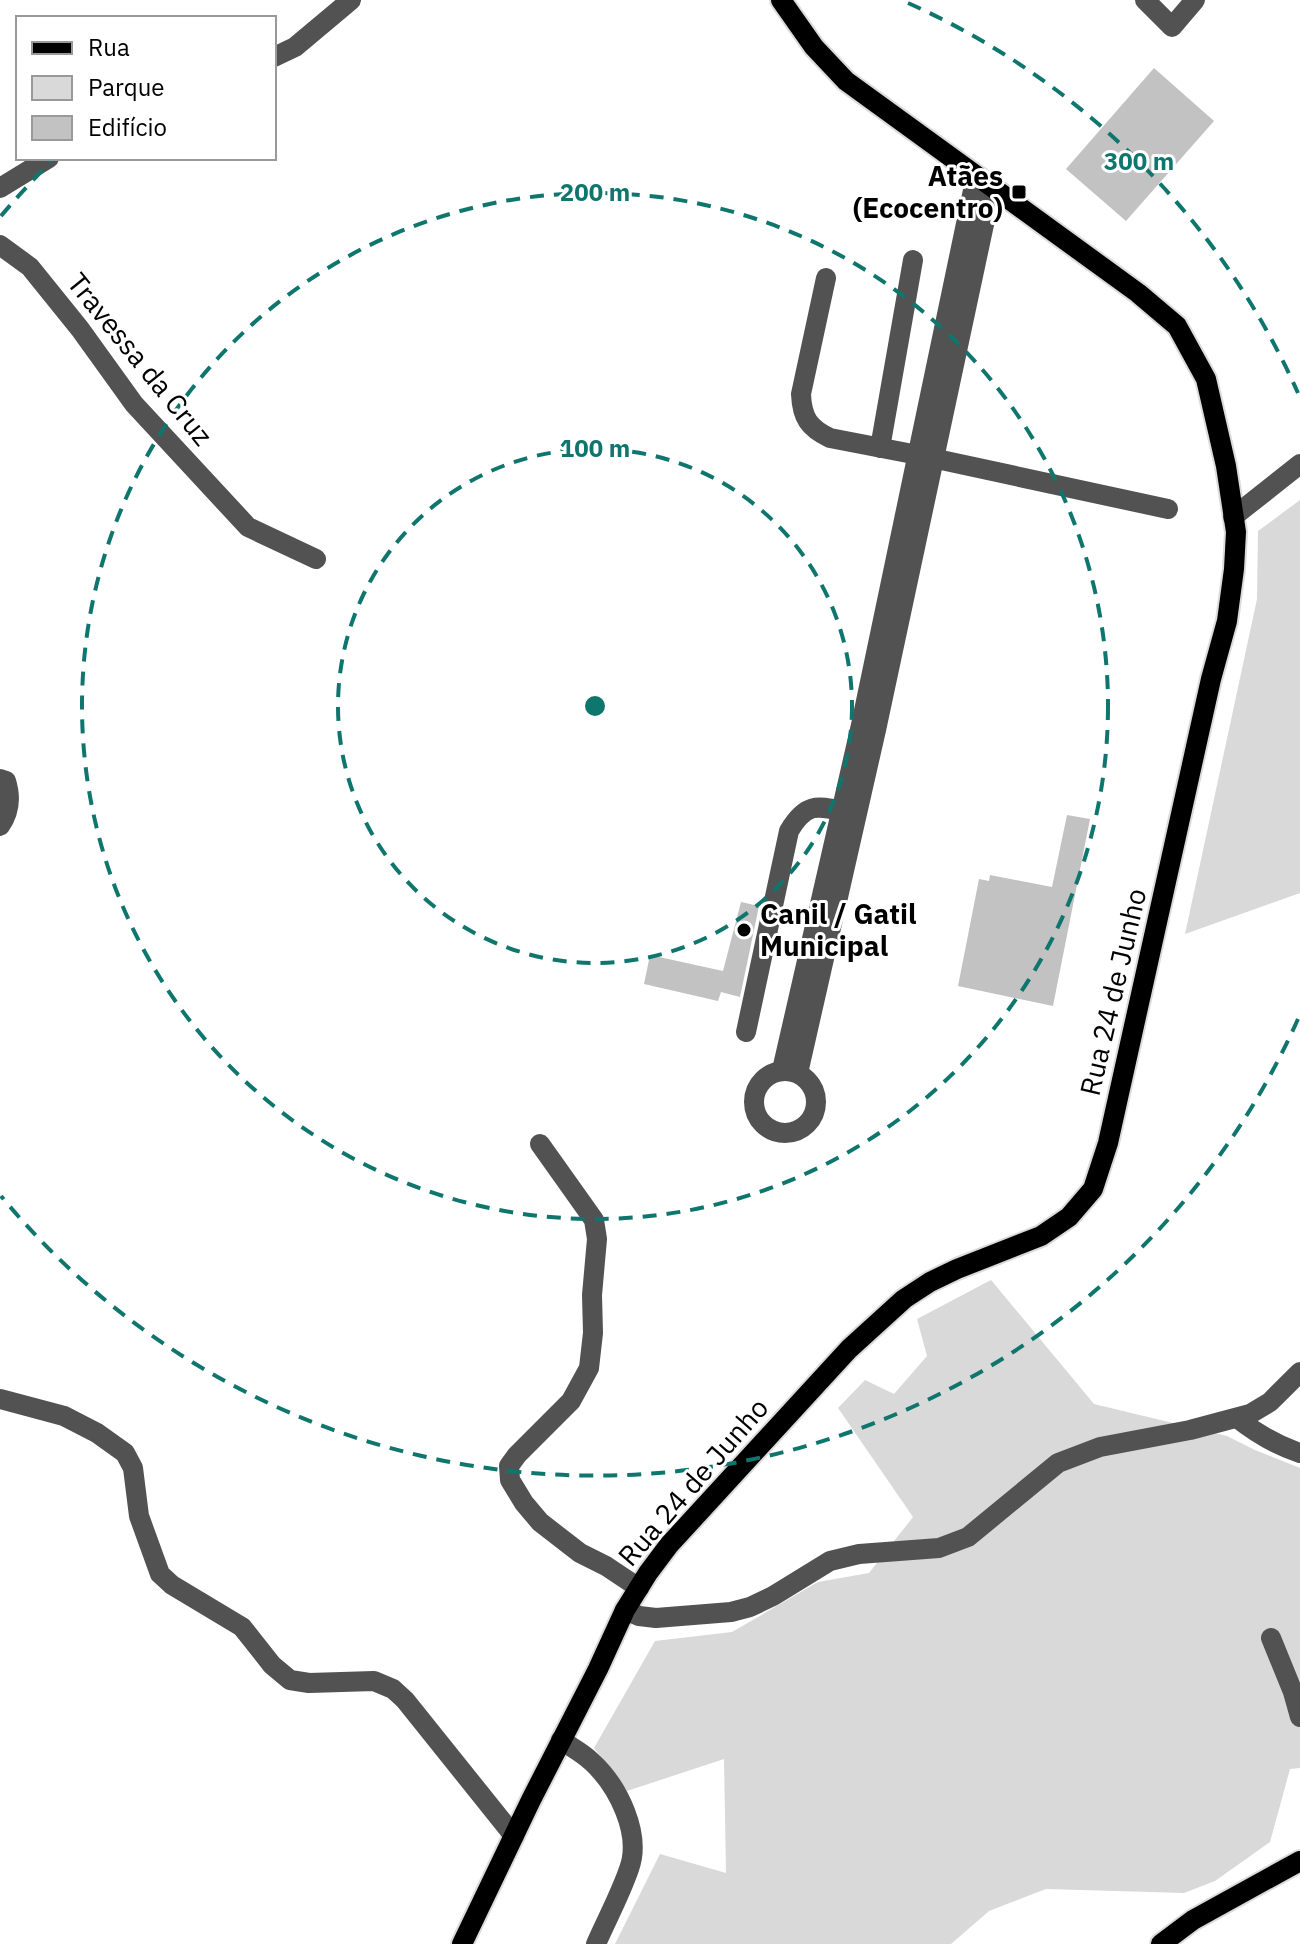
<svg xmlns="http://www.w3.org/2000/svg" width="1300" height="1944" font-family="'IBM Plex Sans',sans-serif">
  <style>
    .green { fill: #d9d9d9 }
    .building { fill: #c2c2c2 }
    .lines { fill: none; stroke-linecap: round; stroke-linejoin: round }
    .major-casing { stroke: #dbdbdb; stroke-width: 24 }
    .minor { stroke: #525252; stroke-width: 20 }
    .major { stroke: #000; stroke-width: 20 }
    .ring { fill: none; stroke: #0f766e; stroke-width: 4; stroke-dasharray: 14 10 }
    .poi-dot { fill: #000; stroke: #fff; stroke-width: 3 }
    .labels { text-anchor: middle; stroke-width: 6; stroke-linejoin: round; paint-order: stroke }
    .poi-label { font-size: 28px; font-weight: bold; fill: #000; stroke: #fff; text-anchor: end }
    .street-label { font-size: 28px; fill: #000; stroke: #fff }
    .centre { fill: #0f766e; stroke: #fff; stroke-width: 4 }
    .ring-label { font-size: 24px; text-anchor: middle; font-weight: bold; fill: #0f766e; stroke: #fff; stroke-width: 6; stroke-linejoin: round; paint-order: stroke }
  </style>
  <rect width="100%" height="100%" fill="#fff"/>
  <!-- green -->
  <g class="green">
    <path d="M1300,500V893L1185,934L1257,599L1258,531Z"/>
    <path d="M991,1280L1094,1404L1227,1436L1255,1450L1300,1468V1768L1290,1769L1270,1842L1215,1881L1184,1893L1046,1889L989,1911L951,1944H615L660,1854L726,1873L724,1759L627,1791L594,1748L655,1641L732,1632L818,1582L869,1573L913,1517L838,1408L865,1380L894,1394L927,1356L917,1319Z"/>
  </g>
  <!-- building -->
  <g class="building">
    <path d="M1154,68L1214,121L1126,221L1066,169Z"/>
    <path d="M1067,815L1090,819L1053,1006L958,986L979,879L989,881L990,875L1052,887Z"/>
    <path d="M741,902L759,906L740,997L721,992L718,1001L644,984L650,955L723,971Z"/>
  </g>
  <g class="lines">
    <!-- major casing -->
    <g class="major-casing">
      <g id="major">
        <path d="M462,1944L531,1800L598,1669L625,1610L648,1573L669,1545L849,1349L904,1299L930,1282L957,1269L1041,1236L1069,1217L1093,1189L1108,1143L1211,679L1227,621L1234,569L1236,532L1226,466L1206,379L1177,326L1138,293L846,81L814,47L781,0"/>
        <path d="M1161,1944L1193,1920L1300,1861"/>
      </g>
    </g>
    <!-- minor -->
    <g class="minor">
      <path d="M1145,0L1172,27L1195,0"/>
      <path d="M274,57L295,47L351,0"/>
      <path d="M0,188L49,158"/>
      <path d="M0,245L30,267L80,329L134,404L248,527L316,559"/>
      <path d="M826,278L801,394C802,418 809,428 830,438L918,455L1168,509"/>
      <path d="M880,448L913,260"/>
      <path d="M1233,517L1300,464"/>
      <path d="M0,779L6,781C11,797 10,812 0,826"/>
      <path d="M746,1032L789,831C808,799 820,807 852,813"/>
      <path d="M782,1070L861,725L976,176"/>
      <circle cx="785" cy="1102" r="31"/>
      <path d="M798,1073L876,730L992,187"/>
      <path d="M540,1144L594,1220L597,1239L592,1295L593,1333L589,1368L571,1401L517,1455L509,1466L510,1480L524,1503L540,1522L580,1553L606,1566L639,1588"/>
      <path d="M0,1399L64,1416L97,1433L125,1453L133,1468L139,1516L160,1574L172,1585L242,1627L272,1665L290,1680L309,1683L374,1681L393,1689L405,1700L514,1836"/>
      <path d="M1237,1418C1257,1434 1276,1445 1300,1453"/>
      <path d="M625,1610L639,1616L656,1618L731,1612L750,1607L773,1596L830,1561L859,1554L939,1548L968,1537L1058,1463L1100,1447L1190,1430L1250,1414L1270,1402L1300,1372"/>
      <path d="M1271,1638L1293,1692L1300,1717"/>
      <path d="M561,1740C571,1747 583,1753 592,1762C618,1786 642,1834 629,1869C620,1895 607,1919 596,1944"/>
    </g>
    <!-- major -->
    <use href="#major" class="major"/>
  </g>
  <!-- distance rings -->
  <g class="ring">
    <circle cx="595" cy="706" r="257"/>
    <circle cx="595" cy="706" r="513"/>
    <path d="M1298 1019A770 770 0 0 1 1 1196M1 216A770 770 0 0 1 51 162M908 3A770 770 0 0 1 1298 393"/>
  </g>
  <!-- markers -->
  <g class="poi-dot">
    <rect x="1011" y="184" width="16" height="16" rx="4"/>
    <circle cx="744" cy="930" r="8"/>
  </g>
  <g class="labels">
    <!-- poi labels -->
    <g class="poi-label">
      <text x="1003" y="186">Atães<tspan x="1003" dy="32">(Ecocentro)</tspan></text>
      <text x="760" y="924" text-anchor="start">Canil / Gatil<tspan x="760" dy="32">Municipal</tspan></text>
    </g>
    <!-- street labels -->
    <g class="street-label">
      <text transform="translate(140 359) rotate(51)" y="10">Travessa da Cruz</text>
      <text transform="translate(1113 992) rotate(-77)" y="10">Rua 24 de Junho</text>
      <text transform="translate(693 1482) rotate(-49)" y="10">Rua 24 de Junho</text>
    </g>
  </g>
  <circle cx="595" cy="706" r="12" class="centre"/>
  <g class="ring-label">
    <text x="1139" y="170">300 m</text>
    <text x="595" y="201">200 m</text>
    <text x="595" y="457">100 m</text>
  </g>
  <!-- legend -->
  <rect x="16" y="16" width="260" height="144" fill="#ffffff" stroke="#999999" stroke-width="2"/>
  <rect x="32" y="42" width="40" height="12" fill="#000000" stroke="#999999" stroke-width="2"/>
  <text x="88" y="56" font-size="24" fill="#000000">Rua</text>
  <rect x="32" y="76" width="40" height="24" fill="#d9d9d9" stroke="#999999" stroke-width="2"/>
  <text x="88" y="96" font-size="24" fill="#000000">Parque</text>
  <rect x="32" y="116" width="40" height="24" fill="#c2c2c2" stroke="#999999" stroke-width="2"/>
  <text x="88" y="136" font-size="24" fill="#000000">Edifício</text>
</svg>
